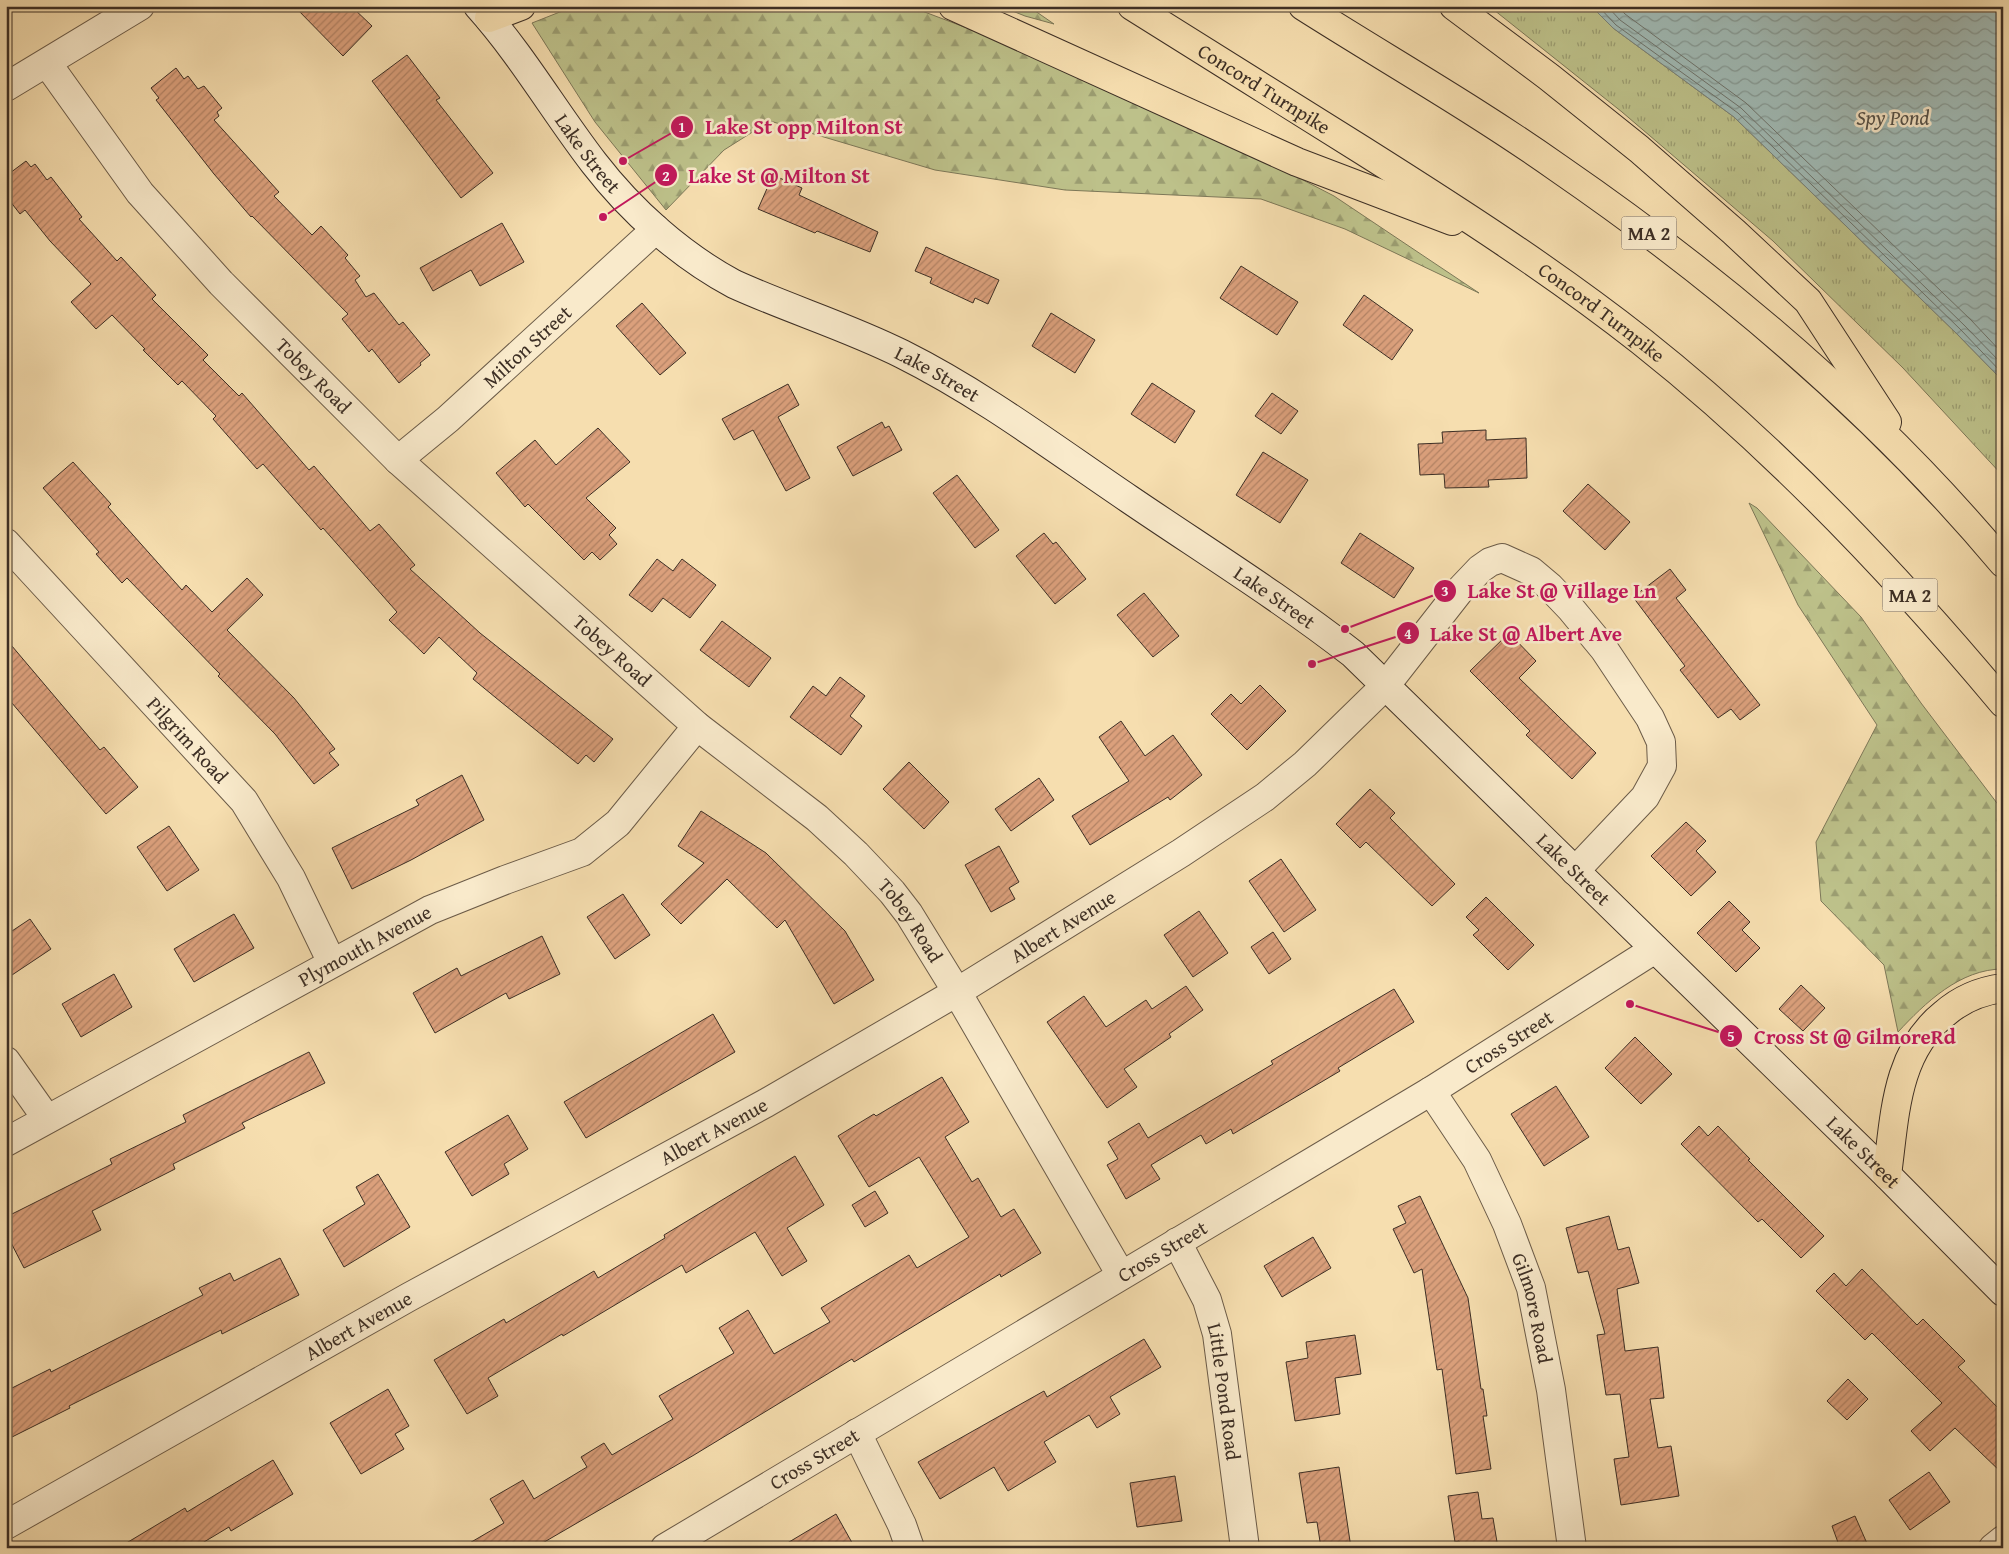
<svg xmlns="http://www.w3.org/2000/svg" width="2009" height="1554" font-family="'Gentium Book Plus',serif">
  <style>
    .grass { fill: url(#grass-tufts); stroke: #7d7858 }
    .forest { fill: url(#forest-firs); stroke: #7d7858 }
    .water { fill: url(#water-waves); stroke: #78827b }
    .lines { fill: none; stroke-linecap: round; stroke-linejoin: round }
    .shore { stroke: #6e746d; stroke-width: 1 }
    .building { fill: url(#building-hatch); stroke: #3d2f25 }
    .minor-casing { stroke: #6b5b48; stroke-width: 30 }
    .tertiary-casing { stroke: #6b5b48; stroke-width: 30 }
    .secondary-casing { stroke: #3d2f25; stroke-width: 30 }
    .motorway-casing { stroke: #3d2f25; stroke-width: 30 }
    .minor { stroke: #f9eacb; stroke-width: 28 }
    .tertiary { stroke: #f9eacb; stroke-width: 28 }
    .secondary { stroke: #f9eacb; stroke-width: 28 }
    .motorway { stroke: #f6deaf; stroke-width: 28 }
    .labels { text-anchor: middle; stroke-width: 5; stroke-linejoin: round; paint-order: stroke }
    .shield { fill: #f9eacb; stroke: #756757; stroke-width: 1 }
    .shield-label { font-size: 19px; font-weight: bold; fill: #3d2f25 }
    .street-label { font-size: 20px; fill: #3d2f25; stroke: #f9eacb }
    .water-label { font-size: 21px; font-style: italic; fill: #565249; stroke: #f9eacb }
    .leader { fill: none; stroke: #c2185b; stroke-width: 2 }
    .callout-dot { fill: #c2185b; stroke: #f9eacb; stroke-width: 2 }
    .mark-label { font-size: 15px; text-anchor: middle; font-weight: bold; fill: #fff }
    .callout-label { font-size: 21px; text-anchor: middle; font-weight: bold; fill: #c2185b; stroke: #f9eacb; stroke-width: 5; stroke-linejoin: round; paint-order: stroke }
  </style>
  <defs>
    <pattern id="grass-tufts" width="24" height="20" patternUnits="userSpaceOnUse" patternTransform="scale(1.25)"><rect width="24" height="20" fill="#bdc18a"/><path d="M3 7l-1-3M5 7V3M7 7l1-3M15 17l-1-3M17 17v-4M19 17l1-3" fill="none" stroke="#9b9d71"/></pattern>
    <pattern id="forest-firs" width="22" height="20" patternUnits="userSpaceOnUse" patternTransform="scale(1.25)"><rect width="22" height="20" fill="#bdc18a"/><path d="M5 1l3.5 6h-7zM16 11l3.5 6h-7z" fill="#9b9d71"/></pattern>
    <pattern id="water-waves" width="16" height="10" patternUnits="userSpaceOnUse" patternTransform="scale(1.25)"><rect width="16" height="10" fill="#a0bab5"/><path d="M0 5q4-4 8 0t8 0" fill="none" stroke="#849893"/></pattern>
    <pattern id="building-hatch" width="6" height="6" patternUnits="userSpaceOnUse" patternTransform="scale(1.25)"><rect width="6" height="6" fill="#dba07c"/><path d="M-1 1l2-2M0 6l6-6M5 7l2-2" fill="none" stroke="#b38365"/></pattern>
  </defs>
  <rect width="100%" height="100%" fill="#f6deaf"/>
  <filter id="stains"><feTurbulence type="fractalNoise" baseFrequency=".004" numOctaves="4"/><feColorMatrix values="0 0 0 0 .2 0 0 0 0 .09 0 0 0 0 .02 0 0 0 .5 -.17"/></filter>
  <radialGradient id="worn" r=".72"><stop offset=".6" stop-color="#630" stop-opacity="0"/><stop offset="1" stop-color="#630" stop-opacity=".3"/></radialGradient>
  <!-- grass -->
  <path class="grass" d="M1489,6H1591L1613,28L1734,117L1957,334L2003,381V476L1903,368L1773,241L1622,112Z"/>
  <!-- forest -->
  <g class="forest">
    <path d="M575,6H906L922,11L1012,45L1243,149L1334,196L1479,293L1345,229L1261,199L1065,190L935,170L770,121L724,150L666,210L595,122L532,23Z"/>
    <path d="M1000,6H1028L1054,24L1025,16Z"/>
    <path d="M1749,503L1757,508L1861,617L1921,703L2003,811V969C1960,969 1925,1003 1898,1032L1884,965L1821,901L1816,842L1877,725L1798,605Z"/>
  </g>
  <!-- water -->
  <path class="water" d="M1591,6H2003V381L1957,334L1734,117L1613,28Z"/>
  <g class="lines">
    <!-- shore -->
    <g class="shore">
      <path d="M1598,6L1616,25L1738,113L1961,330L2003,374"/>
      <path d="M1607,6L1620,20L1741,108L1965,326L2003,365"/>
      <path d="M1617,6L1625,14L1746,103L1971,320L2003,354"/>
    </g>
  </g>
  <!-- building -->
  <g class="building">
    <path d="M294,6H351L372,26L343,56Z"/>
    <path d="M407,55L440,98L436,100L493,173L461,198L372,81Z"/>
    <path d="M176,68L184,79L188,76L198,89L204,86L222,108L217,112L219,116L214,120L279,192L274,196L312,235L321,226L348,255L345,258L360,276L355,280L366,297L374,293L399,325L403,322L430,355L420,363L421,365L399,383L372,349L369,352L342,319L348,314L252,216L251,217L214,174L156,100L159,98L151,88Z"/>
    <path d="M26,161L31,167L35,164L47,180L51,177L82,217L79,219L117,261L121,257L156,295L152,299L208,355L203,360L239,396L242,393L309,470L314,466L370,531L379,524L415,565L410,569L480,633L613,739L594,762L586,755L578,764L501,702L473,679L477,673L439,637L424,654L389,620L397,612L323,528L321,530L263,464L257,469L213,419L216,416L182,381L178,385L143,350L145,349L112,315L96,329L71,302L91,284L50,241L25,210L20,214L6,196V176Z"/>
    <path d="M773,175L802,188L799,195L878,232L870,252L817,231L815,233L758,209Z"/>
    <path d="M502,223L524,262L480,286L471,270L433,291L420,268Z"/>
    <path d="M926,247L999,280L988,304L975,298L973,303L930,283L932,278L915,271Z"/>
    <path d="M1241,266L1298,302L1277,335L1220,298Z"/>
    <path d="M1364,295L1413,330L1392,360L1343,325Z"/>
    <path d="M642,303L686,353L660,375L616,326Z"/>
    <path d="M1051,313L1095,340L1075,373L1032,346Z"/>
    <path d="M1152,383L1195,411L1175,443L1131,414Z"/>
    <path d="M788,384L799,405L778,417L810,478L786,491L753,430L734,440L722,419Z"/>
    <path d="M1272,393L1298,411L1281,434L1255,416Z"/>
    <path d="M882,422L885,428L889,426L902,450L853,476L837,447Z"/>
    <path d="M598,428L630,462L586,498L616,528L609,535L617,544L600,560L592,552L584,560L528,504L525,507L496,473L535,440L556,465Z"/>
    <path d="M1486,430V440L1526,438L1527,478L1488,480L1489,487L1445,488L1444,474L1420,475L1418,444L1443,443L1442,432Z"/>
    <path d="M1263,452L1308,480L1280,523L1236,495Z"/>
    <path d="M73,462L111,504L108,507L182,590L186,585L212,612L247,578L263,595L227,630L294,698L335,749L329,753L339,765L314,784L275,734L218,676L220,674L127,578L122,583L96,554L99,552L43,488Z"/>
    <path d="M957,475L999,530L975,548L933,493Z"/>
    <path d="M1588,484L1630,522L1605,550L1563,511Z"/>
    <path d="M1044,533L1053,544L1056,542L1086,579L1055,604L1016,556Z"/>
    <path d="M1360,533L1414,568L1394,598L1341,563Z"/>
    <path d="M657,559L673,571L682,559L716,585L690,618L663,598L652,612L629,595Z"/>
    <path d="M1670,569L1686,590L1676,598L1760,705L1740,720L1731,709L1718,718L1680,670L1685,666L1633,597Z"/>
    <path d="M1144,593L1179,636L1153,657L1117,615Z"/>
    <path d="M722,621L771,658L749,687L700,650Z"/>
    <path d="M1509,633L1536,661L1519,678L1596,753L1572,779L1526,735L1530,731L1470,671Z"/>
    <path d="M6,639L100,750L104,747L138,787L106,814L6,696Z"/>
    <path d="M840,677L865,696L850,716L862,726L841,755L790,717L813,686L826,696Z"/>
    <path d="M1260,685L1286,711L1247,750L1211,714L1231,694L1241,704Z"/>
    <path d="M1121,721L1145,756L1173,735L1202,775L1170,800L1168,797L1090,845L1072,816L1129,781L1099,737Z"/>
    <path d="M909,762L949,802L924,829L883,789Z"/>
    <path d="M462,775L484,820L411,860L352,889L332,848L419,805L416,800Z"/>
    <path d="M1039,778L1054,800L1011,831L995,809Z"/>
    <path d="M1370,789L1395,813L1390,818L1455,884L1432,906L1366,842L1360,848L1336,824Z"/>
    <path d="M701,811L766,853L845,931L874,980L834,1004L785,920L777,928L727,879L681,924L661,904L704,863L678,846Z"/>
    <path d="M1686,822L1706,841L1696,851L1716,872L1691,896L1651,856Z"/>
    <path d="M169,826L199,870L167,891L137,847Z"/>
    <path d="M999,846L1019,882L1009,888L1015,899L991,912L965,865Z"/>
    <path d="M1281,859L1316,910L1284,932L1249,881Z"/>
    <path d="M623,894L650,935L615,959L587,917Z"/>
    <path d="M1486,897L1534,945L1508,970L1473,935L1479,930L1466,917Z"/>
    <path d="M1729,901L1750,922L1742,930L1760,948L1736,972L1697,933Z"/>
    <path d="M1199,911L1228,953L1193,977L1164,935Z"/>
    <path d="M234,914L254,948L194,982L174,949Z"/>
    <path d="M30,919L51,949L6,979V935Z"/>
    <path d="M1273,932L1291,959L1269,974L1251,947Z"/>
    <path d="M542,936L560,974L509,999L506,993L435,1033L413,993L457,968L461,976Z"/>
    <path d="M114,974L132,1007L81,1037L62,1004Z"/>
    <path d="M1801,985L1825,1008L1803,1031L1779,1009Z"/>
    <path d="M1186,986L1203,1010L1169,1034L1171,1037L1124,1069L1137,1087L1107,1108L1047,1022L1084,996L1106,1027L1146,1000L1152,1009Z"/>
    <path d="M1394,989L1414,1022L1338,1068L1340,1071L1233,1134L1231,1129L1206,1144L1201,1135L1151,1165L1160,1179L1126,1199L1107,1165L1118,1159L1108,1142L1139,1123L1148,1138L1273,1064L1271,1061Z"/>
    <path d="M713,1014L735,1052L586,1138L564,1102Z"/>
    <path d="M1635,1037L1672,1074L1641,1104L1605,1068Z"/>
    <path d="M309,1052L325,1083L242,1123L245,1128L173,1164L175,1169L92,1211L101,1230L24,1268L6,1233V1217L112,1164L110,1159L186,1122L183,1115Z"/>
    <path d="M942,1077L969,1122L945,1137L972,1182L978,1178L1001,1217L1014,1209L1041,1253L1001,1277L1000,1274L854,1362L852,1359L694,1455L534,1548H461L504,1523L490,1499L523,1480L534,1499L587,1467L581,1457L604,1443L612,1455L673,1419L659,1396L734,1353L719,1328L748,1310L774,1354L830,1322L821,1308L909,1255L917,1268L969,1237L919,1157L869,1187L838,1136L874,1114L876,1116Z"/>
    <path d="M1556,1086L1589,1137L1544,1166L1511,1114Z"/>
    <path d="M508,1115L528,1149L504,1164L509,1174L472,1196L445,1152Z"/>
    <path d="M1699,1126L1708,1136L1718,1126L1750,1159L1748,1160L1824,1236L1801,1258L1762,1219L1758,1222L1681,1144Z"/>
    <path d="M795,1156L824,1205L787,1228L807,1261L782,1276L755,1232L686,1273L682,1265L563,1336L562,1334L488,1378L498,1396L467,1414L434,1360L504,1319L506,1323L594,1271L598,1278L665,1238L664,1235Z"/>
    <path d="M378,1174L410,1227L344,1267L323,1230L365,1204L356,1187Z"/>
    <path d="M875,1191L888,1213L865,1227L852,1205Z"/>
    <path d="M1420,1196L1468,1298L1481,1389H1483L1487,1416H1483L1491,1469L1456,1474L1442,1369L1437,1370L1422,1269L1414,1273L1393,1229L1406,1223L1398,1206Z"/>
    <path d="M1609,1216L1618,1250L1629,1247L1639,1283L1617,1289L1625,1351L1658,1347L1664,1398L1650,1399L1658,1448L1671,1446L1679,1496L1621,1505L1614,1459L1629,1457L1620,1394L1606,1395L1597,1335L1605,1334L1588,1271L1578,1273L1566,1228Z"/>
    <path d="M1313,1237L1331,1268L1282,1297L1264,1266Z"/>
    <path d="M280,1258L299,1295L222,1334L221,1330L69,1406L70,1408L6,1440V1391L50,1369L51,1372L203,1295L199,1288L230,1273L234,1281Z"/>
    <path d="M1862,1269L1917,1325L1923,1319L1965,1361L1958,1367L2003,1413V1474L1955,1428L1930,1451L1911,1431L1942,1403L1872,1333L1865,1340L1816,1291L1834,1273L1846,1286Z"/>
    <path d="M1355,1335L1361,1374L1335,1378L1340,1414L1295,1421L1286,1362L1308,1358L1306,1342Z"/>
    <path d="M1144,1339L1161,1367L1110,1397L1120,1414L1097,1428L1089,1415L1044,1442L1056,1462L1008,1491L994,1467L940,1499L918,1462L1044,1391L1047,1397Z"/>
    <path d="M1848,1379L1868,1399L1847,1420L1827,1401Z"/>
    <path d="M388,1389L409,1426L395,1434L404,1449L361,1474L330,1423Z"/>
    <path d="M273,1460L293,1494L231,1531L229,1527L194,1548H118L185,1508L187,1512Z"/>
    <path d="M1339,1467L1351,1548H1321L1317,1522L1307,1523L1299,1473Z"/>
    <path d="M1929,1472L1950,1502L1910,1530L1889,1500Z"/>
    <path d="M1175,1476L1182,1521L1137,1527L1130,1483Z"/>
    <path d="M1478,1492L1482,1519L1493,1518L1498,1548H1460L1459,1541L1455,1542L1448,1496Z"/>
    <path d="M836,1514L855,1548H779Z"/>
    <path d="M1855,1516L1869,1548H1840L1832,1526Z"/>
  </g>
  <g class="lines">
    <!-- minor casing -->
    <g class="minor-casing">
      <g id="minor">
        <path id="s1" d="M47,63L140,193L221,283L398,460L697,726L817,818L856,854L892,892L909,914L957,992L1121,1275"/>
        <path d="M6,87L140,6"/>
        <path id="s2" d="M398,460L448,419L656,229"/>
        <path id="s3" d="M6,543L244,801L291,878L332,963"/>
        <path d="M6,1061L47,1119"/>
        <path id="s4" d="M1431,1091L1477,1160L1507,1224L1531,1288L1551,1390L1572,1548"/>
        <path id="s5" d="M6,1142L430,910L505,880L582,852L618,823L697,726"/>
        <path id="s6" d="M1177,1242L1207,1300L1217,1334L1245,1548"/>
        <path d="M857,1433L902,1525L910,1548"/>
        <path id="s7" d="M6,1525L409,1297L766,1103L957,992L1181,853L1265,797L1305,764L1386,685L1461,589L1480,569L1490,562L1502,558L1531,571L1550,587L1571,609L1604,649L1650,718L1661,742L1662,766L1645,797L1575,871"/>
        <path d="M1993,1548L2003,1540"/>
      </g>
    </g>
    <!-- tertiary casing -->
    <g class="tertiary-casing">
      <g id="tertiary">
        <path id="s8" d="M665,1548L1431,1091L1655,949"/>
      </g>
    </g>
    <!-- secondary casing -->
    <g class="secondary-casing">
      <g id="secondary">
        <path id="s9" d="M478,6C522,55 554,111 594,163C631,211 680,255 734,284C789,309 848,327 902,354C982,394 1055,449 1129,499C1204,550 1281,598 1353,654L1887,1175L2003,1292"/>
      </g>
    </g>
    <!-- motorway casing -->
    <g class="motorway-casing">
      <g id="motorway">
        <path d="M953,6L1297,162L1452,221"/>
        <path id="s10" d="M1132,6C1209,54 1285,102 1362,150C1457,210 1552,271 1641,341C1775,447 1893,571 2003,703"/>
        <path d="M1303,6C1388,60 1476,110 1558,168C1722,281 1875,410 2003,563"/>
        <path d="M1454,6L1549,77L1639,149L1734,232L1808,301L1887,422"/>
        <path d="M489,18L521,6"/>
        <path d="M1887,1175C1895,1117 1895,1053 1944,1014C1961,999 1980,991 2003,988"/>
      </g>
    </g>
    <!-- minor -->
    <use href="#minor" class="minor"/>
    <!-- tertiary -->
    <use href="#tertiary" class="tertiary"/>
    <!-- secondary -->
    <use href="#secondary" class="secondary"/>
    <!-- motorway -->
    <use href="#motorway" class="motorway"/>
  </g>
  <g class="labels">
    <!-- shield labels -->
    <g class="shield">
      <rect x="1621.5" y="216.5" width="55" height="33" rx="4"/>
      <rect x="1882.5" y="578.5" width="55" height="33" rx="4"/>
    </g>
    <g class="shield-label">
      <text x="1649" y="240">MA 2</text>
      <text x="1910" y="602">MA 2</text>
    </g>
    <!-- street labels -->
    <g class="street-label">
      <text dy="7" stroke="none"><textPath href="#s10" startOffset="156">Concord Turnpike</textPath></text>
      <text dy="7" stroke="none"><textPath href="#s9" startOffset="184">Lake Street</textPath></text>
      <text dy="7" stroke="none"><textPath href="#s10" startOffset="561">Concord Turnpike</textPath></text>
      <text dy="7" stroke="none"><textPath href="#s2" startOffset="172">Milton Street</textPath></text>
      <text dy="7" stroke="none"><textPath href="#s9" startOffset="604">Lake Street</textPath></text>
      <text dy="7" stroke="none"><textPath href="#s1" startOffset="412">Tobey Road</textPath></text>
      <text dy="7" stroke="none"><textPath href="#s9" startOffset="1009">Lake Street</textPath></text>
      <text dy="7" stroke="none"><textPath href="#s1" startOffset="818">Tobey Road</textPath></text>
      <text dy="7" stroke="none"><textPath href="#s3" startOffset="268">Pilgrim Road</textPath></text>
      <text dy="7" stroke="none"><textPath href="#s9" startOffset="1414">Lake Street</textPath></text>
      <text dy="7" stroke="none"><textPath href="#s1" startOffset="1222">Tobey Road</textPath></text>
      <text dy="7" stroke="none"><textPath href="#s7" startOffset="1215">Albert Avenue</textPath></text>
      <text dy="7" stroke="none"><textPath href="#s5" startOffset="409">Plymouth Avenue</textPath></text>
      <text dy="7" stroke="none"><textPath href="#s8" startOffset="984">Cross Street</textPath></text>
      <text dy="7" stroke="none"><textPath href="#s7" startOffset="810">Albert Avenue</textPath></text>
      <text dy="7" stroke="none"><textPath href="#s9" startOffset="1819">Lake Street</textPath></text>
      <text dy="7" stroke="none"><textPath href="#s8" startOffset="579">Cross Street</textPath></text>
      <text dy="7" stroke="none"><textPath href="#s4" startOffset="242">Gilmore Road</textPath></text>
      <text dy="7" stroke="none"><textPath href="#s7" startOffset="405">Albert Avenue</textPath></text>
      <text dy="7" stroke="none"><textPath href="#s6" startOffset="159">Little Pond Road</textPath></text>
      <text dy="7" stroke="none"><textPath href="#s8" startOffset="174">Cross Street</textPath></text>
    </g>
    <!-- water labels -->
    <g class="water-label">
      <text x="1893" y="125">Spy Pond</text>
    </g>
  </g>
  <!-- callouts -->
  <path class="leader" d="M623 161L682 127M603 217L666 175M1345 629L1445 591M1312 664L1408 633M1630 1004L1731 1036"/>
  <g class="callout-dot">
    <circle cx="623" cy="161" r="5"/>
    <circle cx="603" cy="217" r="5"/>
    <circle cx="1345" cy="629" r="5"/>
    <circle cx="1312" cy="664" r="5"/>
    <circle cx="1630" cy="1004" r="5"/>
    <circle cx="682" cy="127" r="12"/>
    <circle cx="666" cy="175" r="12"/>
    <circle cx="1445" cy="591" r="12"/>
    <circle cx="1408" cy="633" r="12"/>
    <circle cx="1731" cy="1036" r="12"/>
  </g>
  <g class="mark-label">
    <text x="682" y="132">1</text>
    <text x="666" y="181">2</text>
    <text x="1445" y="596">3</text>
    <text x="1408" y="639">4</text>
    <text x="1731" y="1041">5</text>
  </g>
  <g class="callout-label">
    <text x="804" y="134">Lake St opp Milton St</text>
    <text x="779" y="183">Lake St @ Milton St</text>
    <text x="1562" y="598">Lake St @ Village Ln</text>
    <text x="1526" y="641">Lake St @ Albert Ave</text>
    <text x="1855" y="1044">Cross St @ GilmoreRd</text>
  </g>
  <!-- margin -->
  <rect width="2009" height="1554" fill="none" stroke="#f6deaf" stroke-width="25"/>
  <rect x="8" y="8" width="1994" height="1539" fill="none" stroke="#3d2f25" stroke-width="2.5"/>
  <rect x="12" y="12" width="1984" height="1529" fill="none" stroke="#3d2f25"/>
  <rect width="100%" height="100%" filter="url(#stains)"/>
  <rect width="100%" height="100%" fill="url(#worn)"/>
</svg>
